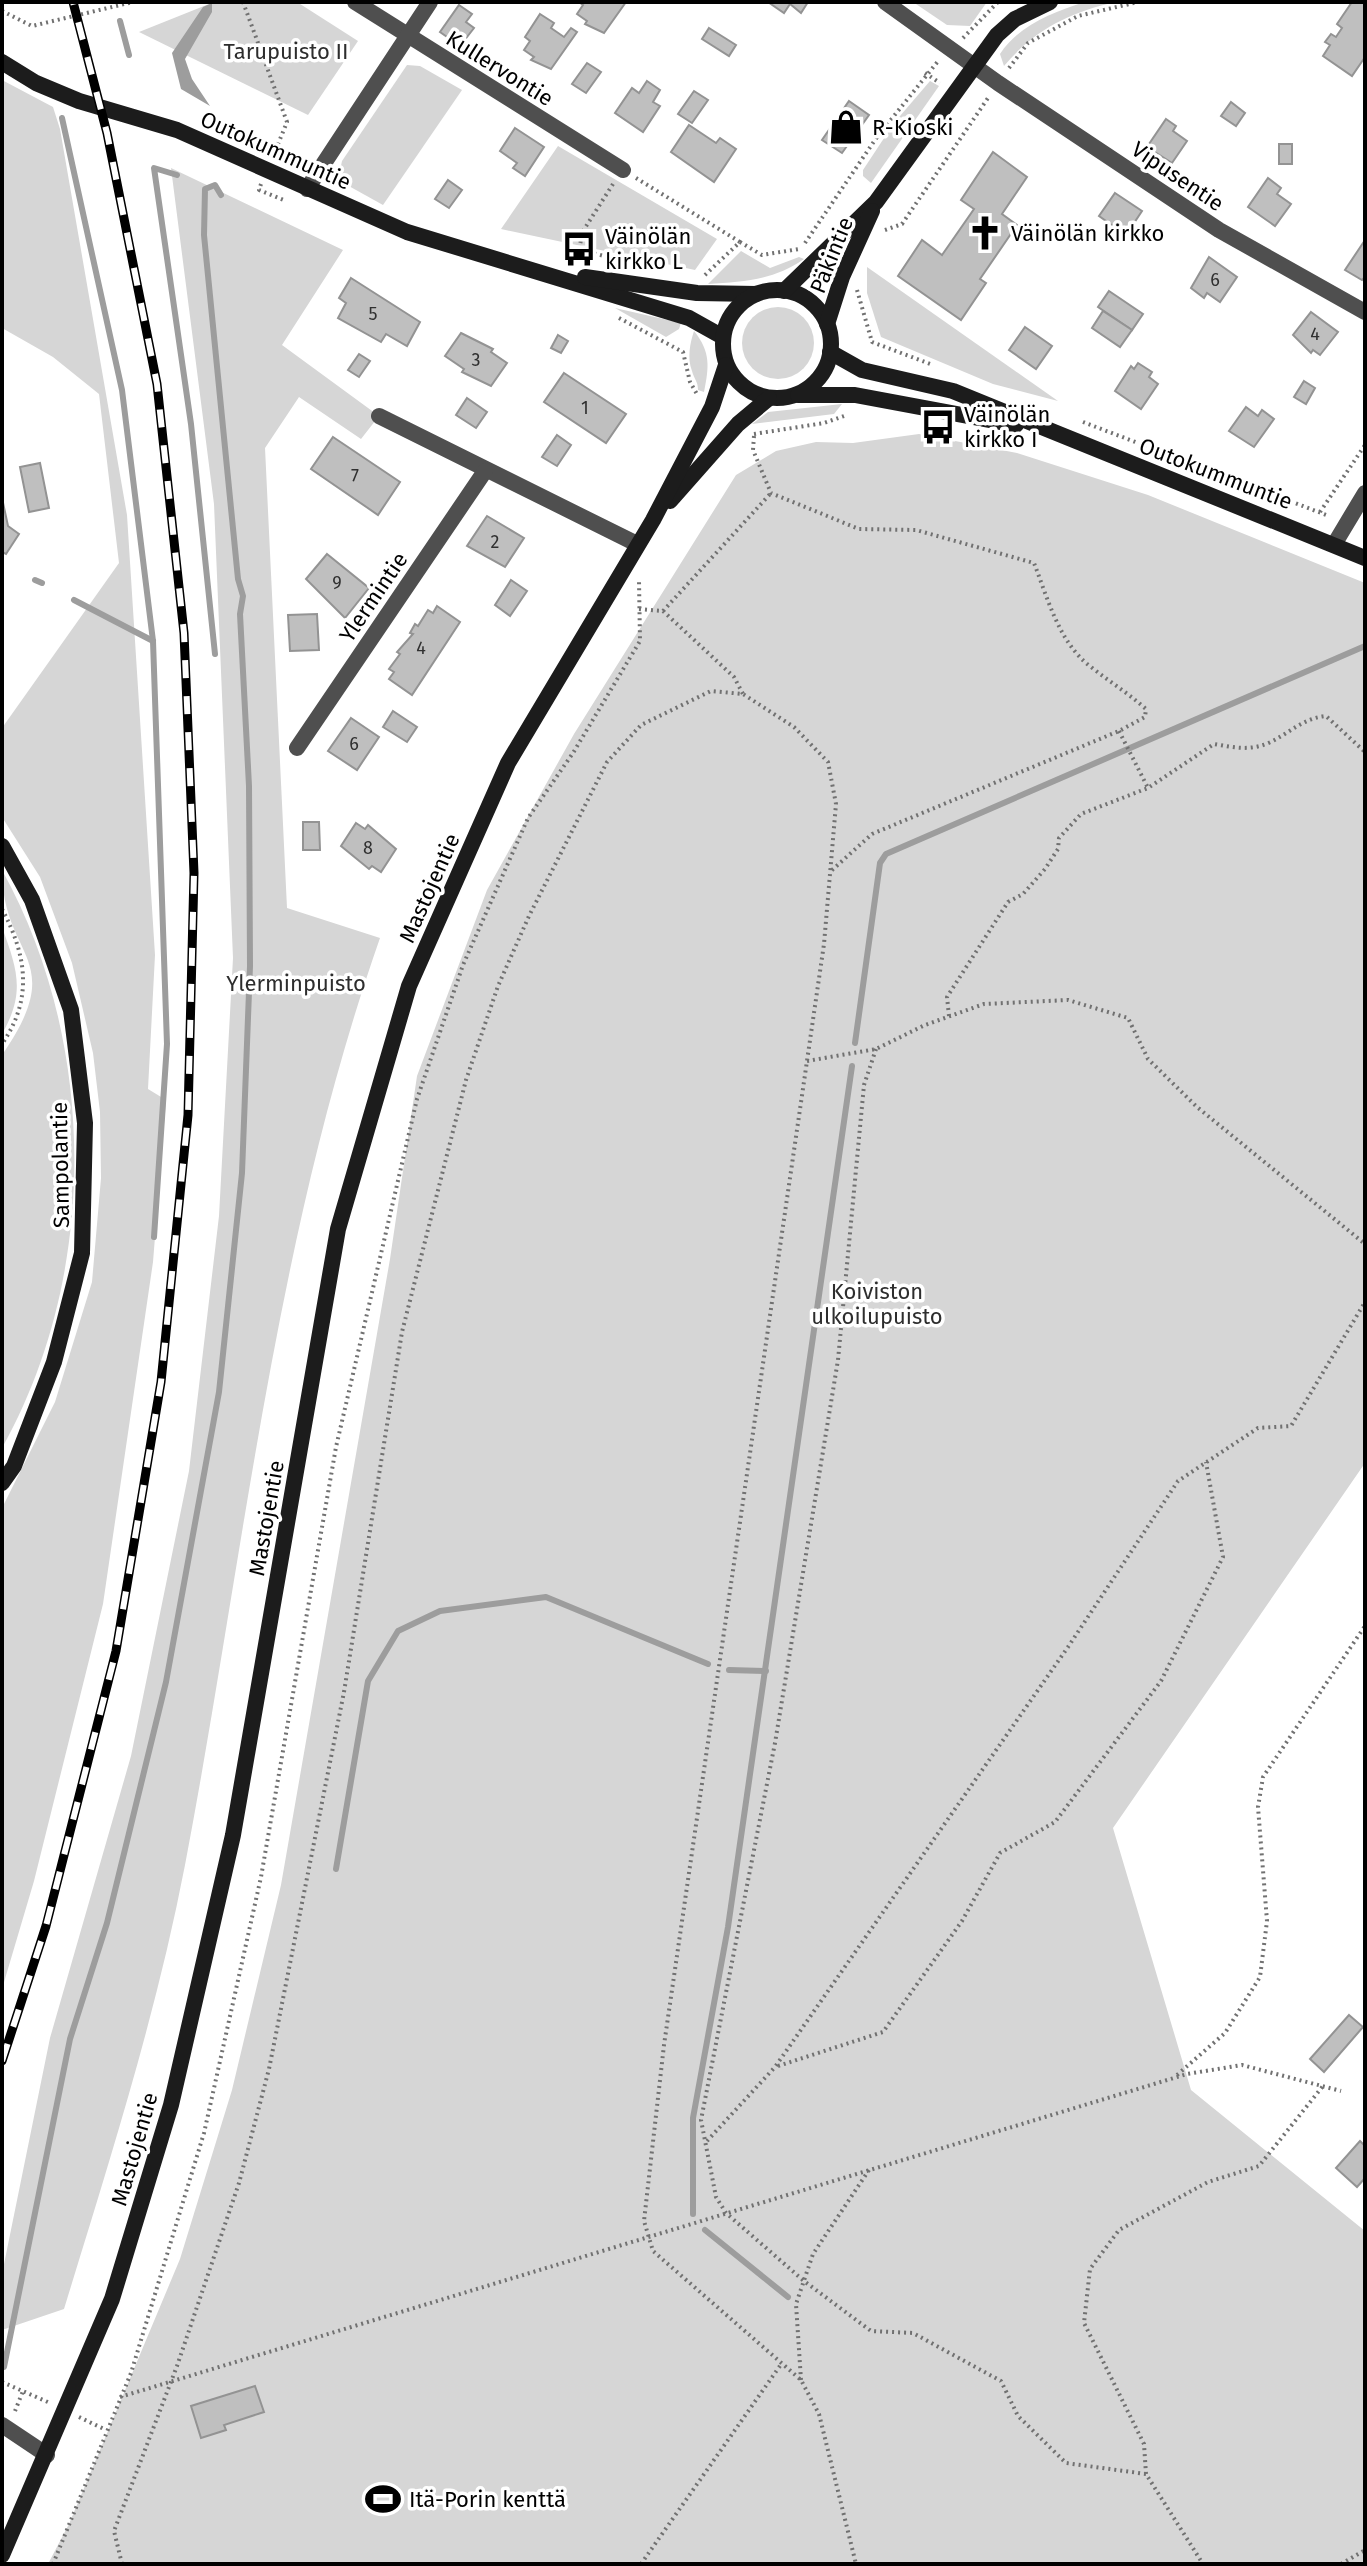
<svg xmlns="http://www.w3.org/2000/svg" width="1367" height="2566" font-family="'Fira Sans',sans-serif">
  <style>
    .green { fill: #d6d6d6 }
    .water { fill: #9d9d9d }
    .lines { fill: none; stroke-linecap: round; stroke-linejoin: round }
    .stream { stroke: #9d9d9d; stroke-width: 6 }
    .building { fill: #bfbfbf; stroke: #939393; stroke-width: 2 }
    .path { stroke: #717171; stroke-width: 4; stroke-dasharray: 2 4; stroke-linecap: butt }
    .street { stroke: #4f4f4f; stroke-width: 16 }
    .secondary { stroke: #1c1c1c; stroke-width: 16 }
    .rail-casing { stroke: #000; stroke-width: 9 }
    .rail { stroke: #fff; stroke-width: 6; stroke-dasharray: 18; stroke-linecap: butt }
    .labels { text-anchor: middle; stroke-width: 7; stroke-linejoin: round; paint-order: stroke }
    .number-label { font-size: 18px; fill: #303030 }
    .park-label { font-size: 22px; fill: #2d2d2d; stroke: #fff }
    .street-label { font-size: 22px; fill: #000; stroke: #fff }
    .poi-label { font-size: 22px; fill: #000; stroke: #fff; text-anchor: start }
  </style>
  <rect width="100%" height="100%" fill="#fff"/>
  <!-- green -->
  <g class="green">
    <path d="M214,2H297L358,41L308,115L139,32Z"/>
    <path d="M913,2H987L970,26L947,25Z"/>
    <path d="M1084,2H1116C1070,12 1034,30 1004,66L1000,54C1019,25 1052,13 1084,2Z"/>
    <path d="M407,65L420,66L462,90L383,205L338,180L342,161Z"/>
    <path d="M2,80L53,107L60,129L127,515L155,955L148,1089L166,1100L153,1262L103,1604L34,1881L2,1989V1508L55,1402L92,1282L101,1178L100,1112L93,1053L72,963L40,877L2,817V728L119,563L99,394L53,357L2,328Z"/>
    <path d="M930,81L939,86L871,183L863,176V170L894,123Z"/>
    <path d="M558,146L717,239L695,270L501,229Z"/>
    <path d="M171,168L343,250L282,345L379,416L361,439L299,397L265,448L287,908L380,938C275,1237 244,1555 185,1865C156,2016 109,2162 64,2309L2,2330V2274L50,2038L131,1756L189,1471L219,1216L233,958L214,504Z"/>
    <path d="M741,251L770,268L799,257L804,259C774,280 744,282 708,284Z"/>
    <path d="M867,267L1058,401L993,384L881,337L867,293Z"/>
    <circle cx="778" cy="343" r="36"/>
    <path d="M615,308L681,323L679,329L666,337Z"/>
    <path d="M694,331C711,352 709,367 704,392L698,390C698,381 694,379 692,371C687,358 690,343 694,331Z"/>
    <path d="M842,404L834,414L752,424L768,412Z"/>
    <path d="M919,434L1017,453L1148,495L1365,583V1463L1113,1828L1191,2090L1365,2231V2564H48L69,2524L180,2259L232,2090L281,1885L390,1259L417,1076L487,890L574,734L736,475L776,451L816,442L853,443Z"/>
    <path d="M2,870C98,1043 99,1275 2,1448V1055C70,957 2,959 2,870Z"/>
    <path d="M2,927C17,969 26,992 2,1034Z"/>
  </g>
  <!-- water -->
  <path class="water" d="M212,3V12L185,59L192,79L210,106L181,89L172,53L203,7Z"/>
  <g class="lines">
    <!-- stream -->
    <g class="stream">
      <path d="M120,21L129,55"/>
      <path d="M62,118L122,390L153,641L167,1044L154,1237"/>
      <path d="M177,175L154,168L191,424L215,654"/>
      <path d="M35,580L42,583"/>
      <path d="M74,600L153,641"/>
      <path d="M855,1043L880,863L886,854L1365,646"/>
      <path d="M729,1670L766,1671"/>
      <path d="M336,1869L368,1681L398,1631L440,1611L546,1597L708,1664"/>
      <path d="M693,2214V2118L728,1927L852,1066"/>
      <path d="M705,2230L788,2297"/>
      <path d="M4,2367L70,2039L107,1923L166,1682L219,1392L242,1173L250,966L249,786L240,614L243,596L238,579L204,235L205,189L215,185L221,195"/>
    </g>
  </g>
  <!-- building -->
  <g class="building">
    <path d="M579,2H626L604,33L585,24L587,21L577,14L583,5Z"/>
    <path d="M768,2H808L801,13L790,4L784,13Z"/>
    <path d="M1352,2H1365V57L1352,76L1323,56L1330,45L1325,42L1331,34L1336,37L1342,28L1337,24Z"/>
    <path d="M459,5L472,14L466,22L474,28L460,46L440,32Z"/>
    <path d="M540,14L554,23L551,28L564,37L571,28L577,32L551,69L531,60L534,57L524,50L530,41L525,37Z"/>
    <path d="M709,28L736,45L729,56L702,39Z"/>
    <path d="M587,63L601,72L586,93L572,84Z"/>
    <path d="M647,81L660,90L653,102L660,106L643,132L615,113L632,88L639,93Z"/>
    <path d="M694,91L708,100L692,123L678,114Z"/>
    <path d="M849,101L869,115L842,153L822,140Z"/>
    <path d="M1231,102L1245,113L1236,126L1221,116Z"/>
    <path d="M1166,119L1176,126L1173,131L1187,141L1172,163L1147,147Z"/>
    <path d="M689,125L716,143L720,138L736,149L714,182L671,152Z"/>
    <path d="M515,128L544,147L525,176L513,168L517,163L500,151Z"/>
    <rect x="1279" y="144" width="13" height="20"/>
    <path d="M993,152L1027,177L1002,214L1017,225L980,279L986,283L961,320L898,276L922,240L942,255L974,209L961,200Z"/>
    <path d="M1268,178L1281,188L1277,194L1291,204L1275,226L1248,207Z"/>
    <path d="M448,180L462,190L449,208L435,199Z"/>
    <path d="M1115,193L1142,211L1126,235L1099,216Z"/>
    <path d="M1365,240V277L1362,280L1345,270Z"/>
    <path d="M1209,257L1237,277L1220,302L1207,293L1204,298L1191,288Z"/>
    <path d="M351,278L420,322L407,346L386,334L381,342L338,318L346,303L339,298Z"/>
    <path d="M1109,291L1143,314L1132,330L1098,307Z"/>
    <path d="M1103,311L1132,330L1120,347L1092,328Z"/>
    <path d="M1311,312L1338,332L1320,355L1313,350L1311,353L1293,335Z"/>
    <path d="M1025,327L1052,346L1036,369L1009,350Z"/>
    <path d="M461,333L493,349L491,352L507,363L491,386L462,372L464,369L445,356Z"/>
    <path d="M558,335L568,341L561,353L551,348Z"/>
    <path d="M359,354L370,361L359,377L348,370Z"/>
    <path d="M1138,363L1152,372L1149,377L1158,384L1141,409L1115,391L1131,366L1134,369Z"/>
    <path d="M564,373L626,414L606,443L544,402Z"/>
    <path d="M1304,381L1315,388L1306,404L1294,397Z"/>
    <path d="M467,398L487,412L476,428L456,415Z"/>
    <path d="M1246,407L1258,416L1262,410L1274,419L1254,447L1229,431Z"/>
    <path d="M557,435L571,445L557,466L542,457Z"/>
    <path d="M333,437L400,482L378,515L311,469Z"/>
    <path d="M40,463L49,508L29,512L20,467Z"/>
    <path d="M2,498L8,526L19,534L6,554L2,552Z"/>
    <path d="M487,516L524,538L505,567L467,546Z"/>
    <path d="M327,554L369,588L345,618L306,579Z"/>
    <path d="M511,580L527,591L510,616L495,605Z"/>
    <path d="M437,606L460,622L412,695L389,679L394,672L389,669L400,654L397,652L413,634L410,633L415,624L418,626L428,610L433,613Z"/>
    <path d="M317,614L319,650L290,651L288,615Z"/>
    <path d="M393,711L417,727L407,742L383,727Z"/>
    <path d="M351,718L379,737L357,770L328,751Z"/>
    <path d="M303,822H319L320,850H303Z"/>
    <path d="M356,823L365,829L368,825L396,849L381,872L372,866L369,869L341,846Z"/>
    <path d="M1349,2015L1363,2027L1324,2072L1310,2059Z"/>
    <path d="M1360,2141L1365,2146V2178L1357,2187L1336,2168Z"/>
    <path d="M255,2386L264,2412L224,2425L226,2430L201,2438L191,2406Z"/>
  </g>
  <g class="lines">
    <!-- path -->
    <g class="path">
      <path d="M243,2L287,122L274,154"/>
      <path d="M2,11L32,26L133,2"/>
      <path d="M963,38L998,2"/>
      <path d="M1009,68L1028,43L1078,16L1138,2"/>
      <path d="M925,73L940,83"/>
      <path d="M636,178L740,242"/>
      <path d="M261,184L259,190L286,201"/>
      <path d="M613,184L583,231L579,249L625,262"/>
      <path d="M885,230L902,224L988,98"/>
      <path d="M805,243L877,137L939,60"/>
      <path d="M705,275L740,242L762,255L799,249"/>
      <path d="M857,290L872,342L933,365"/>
      <path d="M619,318L683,352L690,382L698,396"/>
      <path d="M1083,422L1329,516"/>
      <path d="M754,434L824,423L847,415"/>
      <path d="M754,436L753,450L771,493L859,529L916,530L1034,563C1048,599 1059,643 1091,667C1110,682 1128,693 1146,709L1145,717L1119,731L872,834L831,871"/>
      <path d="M1320,512L1365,445"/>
      <path d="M639,609L663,611L734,677L743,694"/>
      <path d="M663,611L771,493"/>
      <path d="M1119,731L1148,788"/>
      <path d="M2,909C27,956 33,999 2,1044"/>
      <path d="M949,1016L947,997L1008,902L1023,894L1045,869L1058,849L1059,838L1081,814L1148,788L1214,744C1232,747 1248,751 1266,744C1288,735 1302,718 1326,716L1365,752"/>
      <path d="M876,1049L864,1085L838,1360L775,1743L701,2120L716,2197L726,2213L804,2281L871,2331L913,2333L1001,2381L1018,2416L1066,2463L1146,2474L1203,2564"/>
      <path d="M807,1061L876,1049L925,1025L984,1004L1068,1000L1128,1018L1148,1059L1197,1107L1365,1244"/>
      <path d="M778,2066L883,2032L962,1921L1000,1853L1055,1822L1161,1681L1223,1557L1206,1462"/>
      <path d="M1177,2075L1225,2033L1260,1977L1267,1921L1258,1807L1263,1777L1365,1626"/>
      <path d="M707,2141L775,2067L1068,1647L1178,1481L1258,1428L1291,1426L1365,1302"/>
      <path d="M801,2380L796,2304L813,2254L869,2170"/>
      <path d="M2,2382L50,2403"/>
      <path d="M120,2397L1187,2074L1242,2065L1341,2091"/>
      <path d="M15,2411L23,2391"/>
      <path d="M79,2417L106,2430"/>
      <path d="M1146,2474L1144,2444L1084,2323L1090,2269L1119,2230L1208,2182L1259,2166L1323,2086"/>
      <path d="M53,2564L131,2373L204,2133L261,1877L336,1447L417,1099L463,965L528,818L573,753L640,641L639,581"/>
      <path d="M122,2564L114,2531L177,2366L239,2183L269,2069L344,1692L402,1332L466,1080L498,986L529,916L607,762L641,725L711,691L743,694L794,727L828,762L836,804L824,944L664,2045L644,2221L653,2251L801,2380L819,2414L856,2564"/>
      <path d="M641,2564L782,2363"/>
      <path d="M1341,2564L1365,2550"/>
    </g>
    <!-- street -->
    <g class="street">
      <path d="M355,2L623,170"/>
      <path d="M885,2L998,83L1219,230L1365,312"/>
      <path d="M307,189L430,2"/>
      <path d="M379,416L637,544"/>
      <path d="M1335,543L1365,493"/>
      <path d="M297,748L485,471"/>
      <path d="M2,2425L47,2455"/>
    </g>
    <!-- secondary -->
    <g class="secondary">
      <path d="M2,62L36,83L79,101L177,130L407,232L689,318L723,337"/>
      <path d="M585,277L697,293L756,294"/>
      <circle cx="777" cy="344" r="54"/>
      <path d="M784,291L876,202L997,35L1015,19L1050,2"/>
      <path d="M827,324L842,277L872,211"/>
      <path d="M830,352L862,370L953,391L1365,558"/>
      <path d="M798,395H855L1016,425"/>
      <path d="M670,501L738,424L769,398"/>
      <path d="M2,846L32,900L71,1010L85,1123L82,1253L54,1362L14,1466L2,1483"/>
      <path d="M2,2555L112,2299L171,2105L233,1835L338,1229L409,986L508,763L653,520L712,407L726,365"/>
    </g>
    <!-- rail casing -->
    <g class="rail-casing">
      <path id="rail" d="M2,2061L46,1926L116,1651L161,1382L188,1115L194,873L184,633L157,384L107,133L73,2"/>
    </g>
    <!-- rail -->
    <use href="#rail" class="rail"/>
  </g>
  <!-- icons -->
  <defs>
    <g id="shop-bare" transform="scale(2.76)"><path d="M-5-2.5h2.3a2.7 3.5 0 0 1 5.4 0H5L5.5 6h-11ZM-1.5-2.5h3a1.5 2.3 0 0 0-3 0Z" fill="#000" stroke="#fff" stroke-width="2.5" paint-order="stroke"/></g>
    <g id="church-bare" transform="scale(2.76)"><path d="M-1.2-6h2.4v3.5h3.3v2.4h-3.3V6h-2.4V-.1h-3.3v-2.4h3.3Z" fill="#000" stroke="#fff" stroke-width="2.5" paint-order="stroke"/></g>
    <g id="bus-bare" transform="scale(2.76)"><path d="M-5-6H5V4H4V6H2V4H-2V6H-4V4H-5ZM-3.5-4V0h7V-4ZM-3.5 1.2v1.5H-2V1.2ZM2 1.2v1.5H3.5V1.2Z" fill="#000" stroke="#fff" stroke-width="2.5" paint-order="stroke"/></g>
    <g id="stadium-bare" transform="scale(2.76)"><path d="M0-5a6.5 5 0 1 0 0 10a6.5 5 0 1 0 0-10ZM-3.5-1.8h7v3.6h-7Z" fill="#000" stroke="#fff" stroke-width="2.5" paint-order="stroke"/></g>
  </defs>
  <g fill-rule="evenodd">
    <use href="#shop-bare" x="846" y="127"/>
    <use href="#church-bare" x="985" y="233"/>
    <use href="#bus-bare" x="579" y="249"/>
    <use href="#bus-bare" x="938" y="427"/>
    <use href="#stadium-bare" x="383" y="2499"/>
  </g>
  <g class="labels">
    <!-- number labels -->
    <g class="number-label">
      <text x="1215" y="286">6</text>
      <text x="373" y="320">5</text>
      <text x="1315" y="340">4</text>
      <text x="476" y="366">3</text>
      <text x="585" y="414">1</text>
      <text x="355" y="482">7</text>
      <text x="495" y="548">2</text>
      <text x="337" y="589">9</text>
      <text x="421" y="654">4</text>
      <text x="354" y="750">6</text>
      <text x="368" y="854">8</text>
    </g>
    <!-- park labels -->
    <g class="park-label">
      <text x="286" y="59">Tarupuisto II</text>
      <text x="296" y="991">Ylerminpuisto</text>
      <text x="877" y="1299">Koiviston<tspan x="877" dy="25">ulkoilupuisto</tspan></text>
    </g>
    <!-- street labels -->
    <g class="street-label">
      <text transform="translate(500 68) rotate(32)" y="8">Kullervontie</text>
      <text transform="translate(276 150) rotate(24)" y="8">Outokummuntie</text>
      <text transform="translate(1178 176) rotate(34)" y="8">Vipusentie</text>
      <text transform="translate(831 255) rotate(-68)" y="8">Päkintie</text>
      <text transform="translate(1216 473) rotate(21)" y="8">Outokummuntie</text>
      <text transform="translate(373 597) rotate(-56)" y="8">Ylermintie</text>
      <text transform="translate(429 888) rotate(-66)" y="8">Mastojentie</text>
      <text transform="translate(60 1165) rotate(-91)" y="8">Sampolantie</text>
      <text transform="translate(266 1518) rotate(-80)" y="8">Mastojentie</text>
      <text transform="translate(134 2149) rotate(-74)" y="8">Mastojentie</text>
    </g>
    <!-- poi labels -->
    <g class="poi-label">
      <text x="872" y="135">R-Kioski</text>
      <text x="1011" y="241">Väinölän kirkko</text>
      <text x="605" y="244">Väinölän<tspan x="605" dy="25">kirkko L</tspan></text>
      <text x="964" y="422">Väinölän<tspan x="964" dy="25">kirkko I</tspan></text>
      <text x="409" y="2507">Itä-Porin kenttä</text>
    </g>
  </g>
  <!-- border -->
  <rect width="1367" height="2566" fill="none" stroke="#000000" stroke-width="8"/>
</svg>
